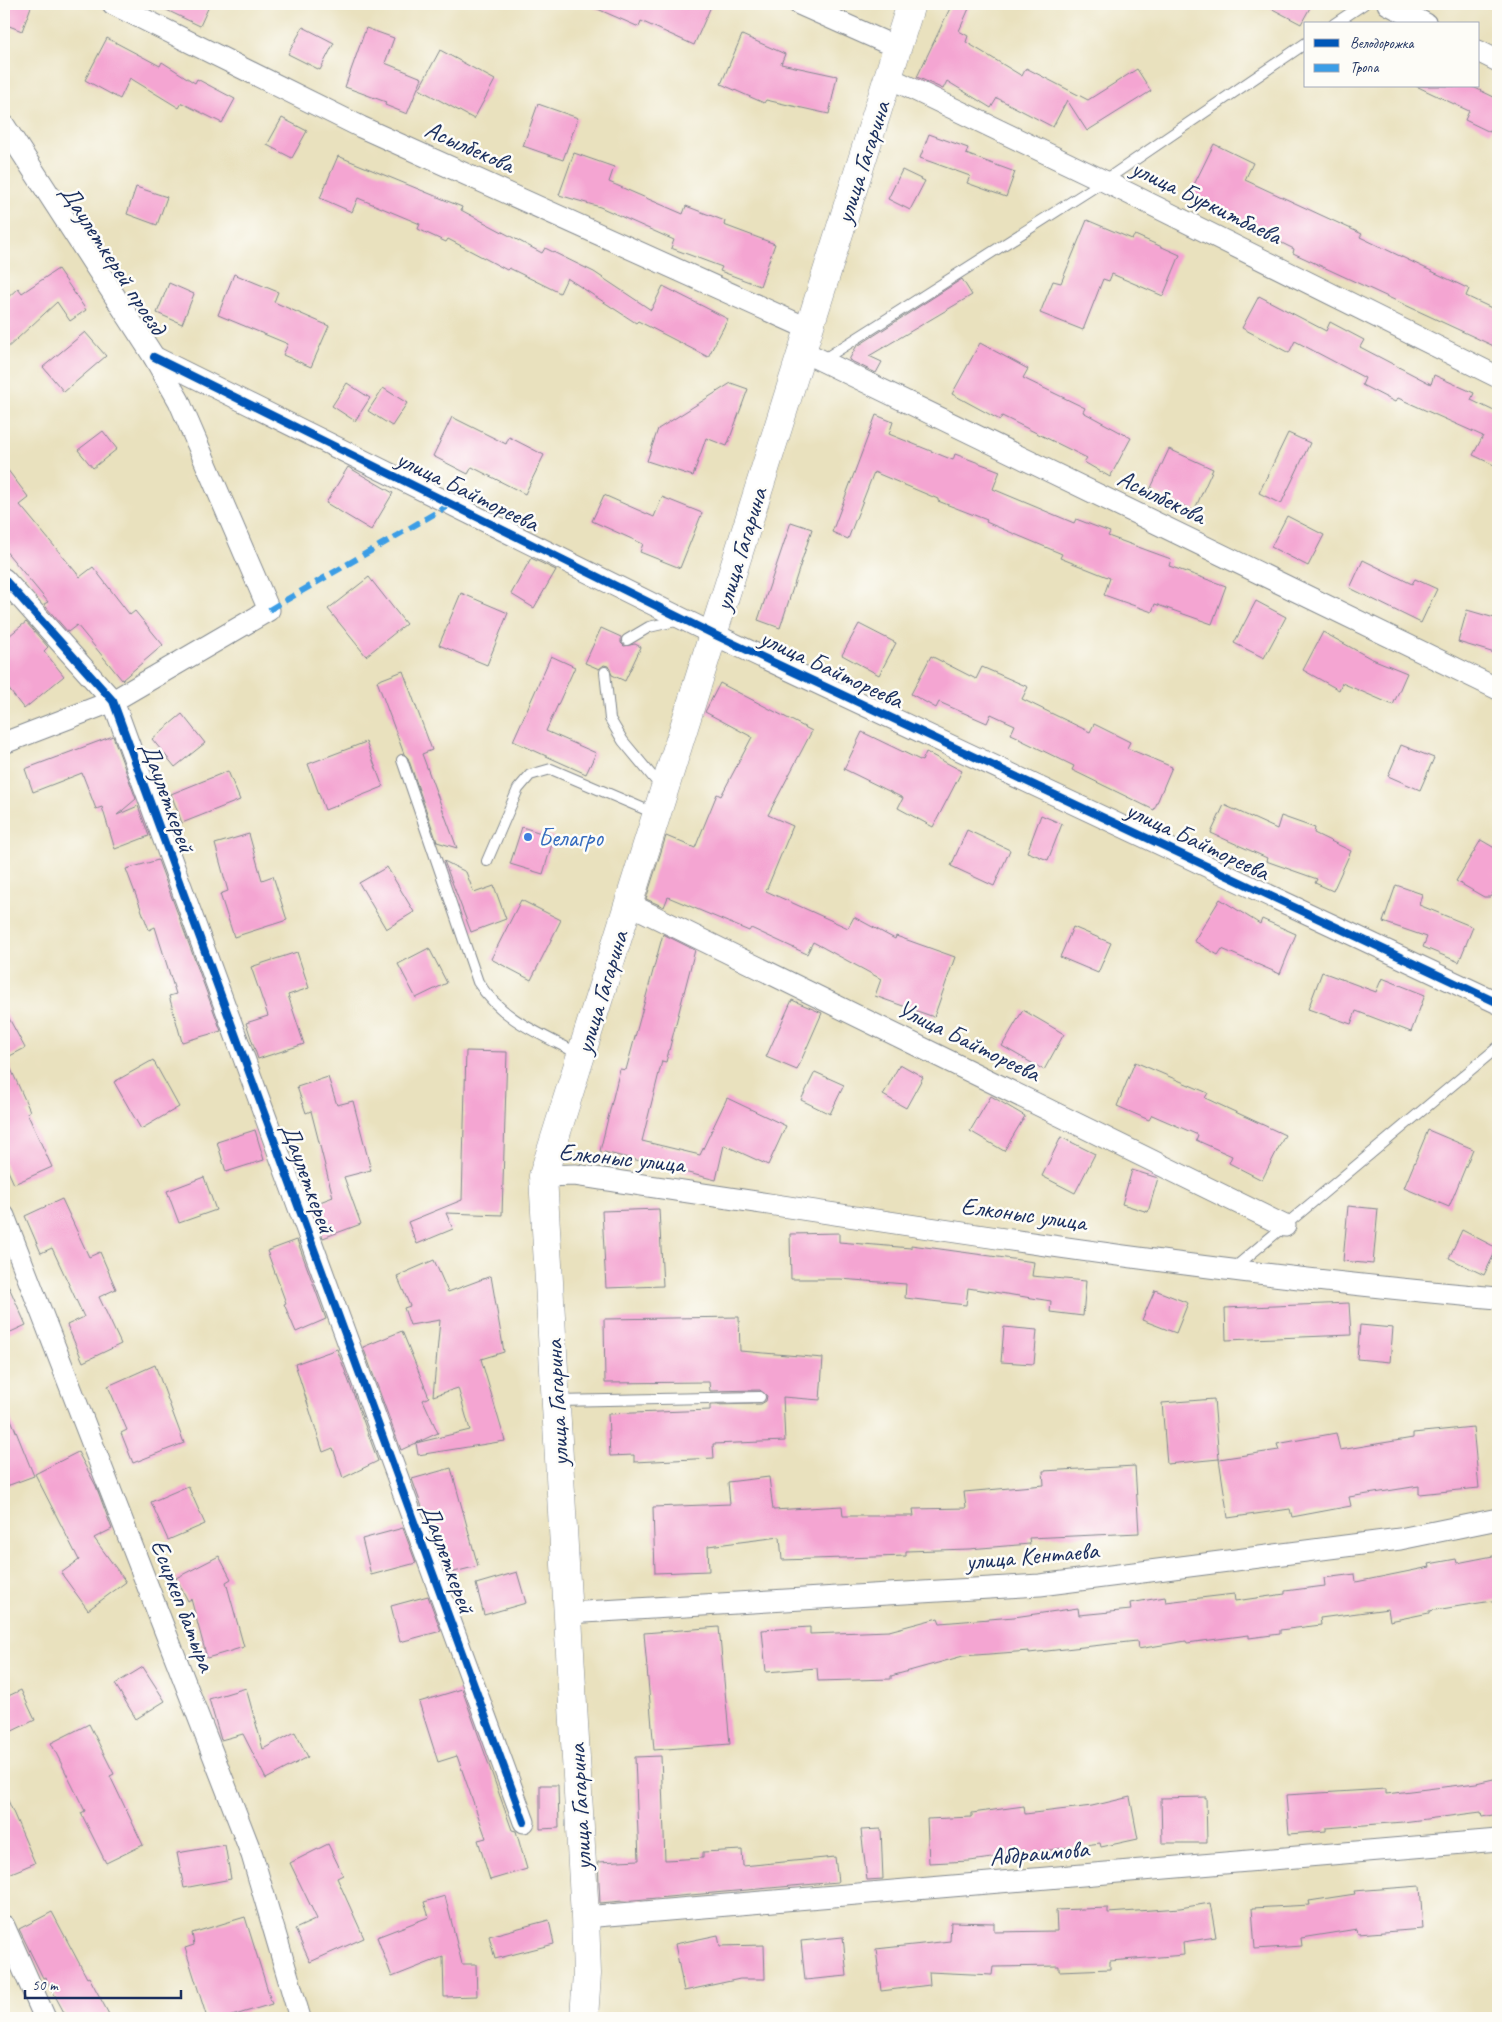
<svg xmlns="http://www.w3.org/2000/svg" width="1502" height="2022" font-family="Caveat,sans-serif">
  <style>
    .building { fill: #f4a5d2 }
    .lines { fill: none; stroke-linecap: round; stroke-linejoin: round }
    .lane-casing { stroke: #82888e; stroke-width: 12 }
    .street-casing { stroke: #82888e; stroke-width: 23 }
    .secondary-casing { stroke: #82888e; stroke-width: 29 }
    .lane { stroke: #fff; stroke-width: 10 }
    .street { stroke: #fff; stroke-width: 21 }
    .secondary { stroke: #fff; stroke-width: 28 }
    .quiet { stroke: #3b9de6; stroke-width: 6; stroke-dasharray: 12 6; stroke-linecap: butt }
    .cycleway-casing { stroke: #fdfcf7; stroke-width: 11 }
    .cycleway { stroke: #0057b8; stroke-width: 8 }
    .shop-dot { fill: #3f7fe0; stroke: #fdfcf7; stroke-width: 2 }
    .labels { text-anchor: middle; stroke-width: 5; stroke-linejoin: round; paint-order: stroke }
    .street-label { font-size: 25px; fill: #1b2f5e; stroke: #fdfcf7 }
    .shop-label { font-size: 25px; fill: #366cbe; stroke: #fdfcf7; text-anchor: start }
  </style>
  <rect width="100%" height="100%" fill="#fdfcf7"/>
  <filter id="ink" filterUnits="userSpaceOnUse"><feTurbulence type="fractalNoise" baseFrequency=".02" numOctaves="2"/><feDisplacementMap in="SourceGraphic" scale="10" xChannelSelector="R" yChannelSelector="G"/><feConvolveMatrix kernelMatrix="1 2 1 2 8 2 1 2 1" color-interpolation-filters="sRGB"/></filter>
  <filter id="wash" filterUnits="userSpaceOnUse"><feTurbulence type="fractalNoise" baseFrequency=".0096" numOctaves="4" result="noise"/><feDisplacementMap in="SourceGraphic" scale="20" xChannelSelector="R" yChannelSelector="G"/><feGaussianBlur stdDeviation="1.12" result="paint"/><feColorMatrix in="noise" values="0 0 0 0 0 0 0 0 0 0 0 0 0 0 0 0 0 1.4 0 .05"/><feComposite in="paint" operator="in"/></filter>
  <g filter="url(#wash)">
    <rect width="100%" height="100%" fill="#e9e1be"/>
    <g id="blocks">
      <!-- building -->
      <g class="building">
        <path d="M4,4H32L22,31L4,24Z"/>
        <path d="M154,4H210L200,26Z"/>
        <path d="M586,4H712L694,45L641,21L639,27Z"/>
        <path d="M952,4H971L959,31L968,36L966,42L1022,76L1026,68L1088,100L1137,69L1151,91L1087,131L1067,100L1053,127L997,98L991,108L947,81L943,89L917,77Z"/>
        <path d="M1263,4H1312L1301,24Z"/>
        <path d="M303,27L334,43L320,70L288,54Z"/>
        <path d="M366,28L394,38L385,63L422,78L407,114L385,105L386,102L345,87Z"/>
        <path d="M742,35L785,54L781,64L837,76L829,114L766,100L764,103L721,84Z"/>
        <path d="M107,38L160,66L162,62L195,83L197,79L235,99L222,123L182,103L179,108L130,78L120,99L85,80Z"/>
        <path d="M440,50L495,80L474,119L419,89Z"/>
        <path d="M1416,86H1471L1498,99V115L1490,132L1465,120L1469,111Z"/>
        <path d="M538,104L578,118L563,160L523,146Z"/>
        <path d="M282,118L307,131L292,158L267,145Z"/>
        <path d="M929,134L968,148L966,154L1015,172L1006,197L967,183L970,176L920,158Z"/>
        <path d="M1214,144L1253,163L1245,180L1362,234L1360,237L1469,289L1466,296L1498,311V348L1293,253L1294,249L1188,197Z"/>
        <path d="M574,153L614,167L609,182L683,214L686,206L725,221L724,225L775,244L760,286L720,271L722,267L671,248L674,240L600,207L559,195Z"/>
        <path d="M338,156L462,207L461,210L542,253L545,248L594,272L651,310L663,286L728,319L708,357L638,321L636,323L567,278L560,293L509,268L507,270L448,239L446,242L418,229L420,224L358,198L352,212L320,198Z"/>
        <path d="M902,170L925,181L910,210L888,199Z"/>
        <path d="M136,187L167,197L157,225L127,214Z"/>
        <path d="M1087,220L1132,239L1135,235L1180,255L1163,296L1112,274L1109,281L1103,279L1083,330L1040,313L1053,281L1061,283Z"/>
        <path d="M58,269L86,310L70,321L57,302L4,351V301L18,288L22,293Z"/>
        <path d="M234,274L278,292L274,302L329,326L311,367L283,355L288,344L218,315Z"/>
        <path d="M962,279L972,295L869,356L882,362L876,373L849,360L856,347Z"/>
        <path d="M169,283L194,294L182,324L157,313Z"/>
        <path d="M1259,296L1326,331L1330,322L1364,340L1360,347L1431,384L1434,375L1474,393L1471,400L1494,411L1498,403V467L1473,455L1483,436L1398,398L1395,402L1362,385L1365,378L1295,341L1289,353L1242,328Z"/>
        <path d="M85,332L106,356L64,392L43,367Z"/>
        <path d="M980,343L1028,369L1023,378L1085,408L1083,412L1131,438L1110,477L1084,462L1087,458L1002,416L1000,420L952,394Z"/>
        <path d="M347,383L370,398L355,421L332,406Z"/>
        <path d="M731,383L748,389L727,446L706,438L693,476L647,461L658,429Z"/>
        <path d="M383,388L407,403L392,426L368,411Z"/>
        <path d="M876,415L893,422L889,434L953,460L955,454L1000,471L993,489L1074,523L1076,519L1110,532L1108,536L1171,559L1169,566L1226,586L1212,624L1155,604L1152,612L1104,595L1110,578L1060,558L1062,554L986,522L987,520L938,501V499L874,472L848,539L832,532Z"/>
        <path d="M452,417L506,444L509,437L544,455L525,494L472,467L468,474L433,456Z"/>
        <path d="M103,431L117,449L93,468L78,450Z"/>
        <path d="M1288,433L1310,443L1281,504L1259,493Z"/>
        <path d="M1169,449L1213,469L1194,511L1150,490Z"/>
        <path d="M4,465L29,498L20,505L80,577L93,567L130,615L135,611L163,645L122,680L77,625L68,632L46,607L44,604L48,602L4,549Z"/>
        <path d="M348,467L393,493L371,530L326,503Z"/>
        <path d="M604,495L654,517L662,497L702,513L680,568L640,552L643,544L592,521Z"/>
        <path d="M1287,516L1324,535L1308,566L1271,547Z"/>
        <path d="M791,522L812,529L780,628L758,620Z"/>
        <path d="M531,558L556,570L534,608L511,594Z"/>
        <path d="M1363,560L1412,584L1415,579L1437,589L1421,623L1350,588Z"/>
        <path d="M369,577L406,624L366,656L328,609Z"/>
        <path d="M461,593L508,613L487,665L439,645Z"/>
        <path d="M1256,601L1286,617L1264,658L1234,643Z"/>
        <path d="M1467,610L1498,619V654L1458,642Z"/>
        <path d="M26,622L48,647L44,651L64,676L24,709L4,683V640Z"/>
        <path d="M859,624L896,643L879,675L842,655Z"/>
        <path d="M601,628L621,637V643L624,646L635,644L641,647L625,681L612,675L608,666L604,665L599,669L585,663Z"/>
        <path d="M1323,632L1370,658L1407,673L1393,705L1342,683L1339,690L1303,670Z"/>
        <path d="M551,656L575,667L546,731L596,753L586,774L513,741Z"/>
        <path d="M931,656L976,679L982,667L1028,687L1022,699L1090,732L1094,724L1130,742L1127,748L1172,767L1154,810L1072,770L1074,766L1019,739L1020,738L1011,734L1015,725L991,714L987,723L939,702L936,708L911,694Z"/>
        <path d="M403,671L432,750L422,754L457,848L437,842L408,758L404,754L377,681Z"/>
        <path d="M720,683L812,731L768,815L793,826L766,891L848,928L854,917L895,939L896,936L955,957L934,1017L875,996L881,979L813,942L807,954L751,928L749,931L668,897L664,907L646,899L666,836L695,848L717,794L721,796L752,737L705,712Z"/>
        <path d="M182,714L205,743L175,767L152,739Z"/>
        <path d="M862,732L922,761L926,752L962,771L933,827L898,808L903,798L844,769Z"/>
        <path d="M113,736L136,799L117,815L138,806L149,836L115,849L102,807L96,809L82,773L33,792L25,769Z"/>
        <path d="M366,742L383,787L325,810L308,764Z"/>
        <path d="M1401,745L1434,758L1420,790L1388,776Z"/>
        <path d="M228,771L240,800L182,823L171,794Z"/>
        <path d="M1224,805L1277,829L1281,816L1315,828L1314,833L1351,851L1333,891L1315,883L1317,879L1266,861L1267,858L1211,833Z"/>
        <path d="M1041,815L1062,824L1048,860L1027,852Z"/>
        <path d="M522,827L554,837L543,874L510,864Z"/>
        <path d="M967,830L1010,850L994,886L951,866Z"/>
        <path d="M249,834L262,880L273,876L287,920L234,937L220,894L228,891L215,844Z"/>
        <path d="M1481,840L1498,850V885L1490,897H1484L1456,881Z"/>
        <path d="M158,860L221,1031L182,1042L169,996L176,994L155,927L149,930L126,869Z"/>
        <path d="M444,861L466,872L474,893L494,886L506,919L471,932Z"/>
        <path d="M387,867L414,912L386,929L359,883Z"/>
        <path d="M1396,885L1422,894L1419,905L1473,927L1459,962L1423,947L1427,937L1383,922Z"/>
        <path d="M1220,899L1260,924L1262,919L1296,934L1280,974L1222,949L1218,955L1194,941Z"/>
        <path d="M521,900L561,920L531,980L491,959Z"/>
        <path d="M1073,927L1111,943L1098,973L1060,957Z"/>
        <path d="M663,934L695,950L666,1062L662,1061L642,1141L700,1155L727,1098L786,1126L768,1165L724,1145L716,1180L600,1151L620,1069L626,1070Z"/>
        <path d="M429,948L447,983L416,998L398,964Z"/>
        <path d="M297,952L309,988L288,995L304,1044L258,1059L246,1023L268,1016L251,967Z"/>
        <path d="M1322,972L1376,992L1382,978L1425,995L1411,1032L1356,1011L1351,1024L1308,1009Z"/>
        <path d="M792,1000L822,1013L797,1070L766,1057Z"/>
        <path d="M4,1009L25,1048L6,1058L30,1111L27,1113L52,1167L14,1184L4,1162Z"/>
        <path d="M1023,1010L1064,1034L1044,1070L1002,1046Z"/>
        <path d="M466,1051L507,1052L502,1215L446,1213L453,1229L417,1244L408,1222L462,1200Z"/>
        <path d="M153,1060L179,1107L141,1129L114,1082Z"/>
        <path d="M1135,1062L1208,1093L1205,1098L1285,1135L1262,1180L1229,1163L1232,1156L1196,1140L1198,1135L1152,1115L1149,1120L1117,1106Z"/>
        <path d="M900,1064L923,1077L906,1108L883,1095Z"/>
        <path d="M815,1072L844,1085L830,1114L801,1100Z"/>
        <path d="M328,1077L337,1105L353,1101L371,1170L344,1177L361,1224L323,1238L312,1205L333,1197L311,1111L306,1113L297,1087Z"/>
        <path d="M991,1096L1025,1116L1004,1151L970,1131Z"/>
        <path d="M255,1130L264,1160L226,1172L217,1142Z"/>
        <path d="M1428,1130L1473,1149L1449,1207L1404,1188Z"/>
        <path d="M1061,1137L1095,1154L1075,1193L1042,1176Z"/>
        <path d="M1132,1170L1158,1178L1148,1212L1122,1204Z"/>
        <path d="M204,1177L216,1210L179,1223L167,1191Z"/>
        <path d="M62,1199L89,1257L100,1252L116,1289L99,1297L121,1344L83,1362L67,1325L84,1317L52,1248L41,1253L25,1216Z"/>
        <path d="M1348,1206L1378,1209L1373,1264L1343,1261Z"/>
        <path d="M659,1209L663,1286L606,1288L602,1211Z"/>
        <path d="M1462,1230L1497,1248L1484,1275L1449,1258Z"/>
        <path d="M839,1233V1242L911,1248V1245L1034,1262L1032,1276L1086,1281L1083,1316L1050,1312L1051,1301L968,1288L966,1305L905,1298L906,1284L840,1279H791L790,1234Z"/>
        <path d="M297,1240L326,1319L296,1332L284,1304L286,1303L267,1251Z"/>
        <path d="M434,1260L448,1292L491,1276L504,1352L481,1359L505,1441L418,1455L416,1443L470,1430L458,1388L433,1396L440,1320L410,1325L404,1308L410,1306L397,1276Z"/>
        <path d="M4,1276L26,1325L4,1335Z"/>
        <path d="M1155,1290L1188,1303L1176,1333L1142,1320Z"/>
        <path d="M1349,1303L1351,1335L1226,1340L1225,1308Z"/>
        <path d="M739,1317L740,1351L823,1358L820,1400L783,1397L785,1441L713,1444L714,1458L634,1462V1455L610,1456L608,1414L710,1410V1405L761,1404L766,1401L767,1396L760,1390L710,1391L709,1382L605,1383L604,1319Z"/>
        <path d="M1360,1325L1393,1328L1390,1362L1357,1359Z"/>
        <path d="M1004,1327L1037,1330L1034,1364L1001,1362Z"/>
        <path d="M402,1331L429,1397L423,1400L438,1433L401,1450L363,1347Z"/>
        <path d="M337,1349L378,1461L343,1478L333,1448L323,1452L295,1364Z"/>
        <path d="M155,1365L184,1443L133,1463L121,1433L127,1430L108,1386Z"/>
        <path d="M1214,1399L1219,1459L1167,1464L1162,1403Z"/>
        <path d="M4,1402L34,1476L4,1487Z"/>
        <path d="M1473,1427L1479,1488L1419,1494V1486L1349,1497L1351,1506L1292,1517L1290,1509L1228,1518L1219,1459L1279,1450L1277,1444L1336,1433L1340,1450L1413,1438V1433Z"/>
        <path d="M78,1452L96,1486L112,1529L94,1538L126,1582L88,1610L61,1573L79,1560L35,1474Z"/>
        <path d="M1135,1466L1139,1533L1029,1538L1030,1544L969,1549L906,1551V1556L782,1560L780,1537L708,1546L709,1571L655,1573L653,1507L730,1504L728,1482L769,1477L773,1510L842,1506L843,1516H914L913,1509L966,1508L964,1492L1044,1485L1043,1471Z"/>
        <path d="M451,1468L478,1566L446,1574L412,1479Z"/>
        <path d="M188,1486L205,1524L168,1540L151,1502Z"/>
        <path d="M403,1528L416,1563L371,1575L362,1539Z"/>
        <path d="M1498,1555V1600L1429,1611V1613L1390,1621L1388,1609L1320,1618L1321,1625L1280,1630V1634L1249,1638V1635L1187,1643L1186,1641L1138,1649L1137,1641L1029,1653V1651L963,1656L891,1676V1679L818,1681L817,1668L766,1672L762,1630L810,1627V1634L889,1631L938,1618L940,1623L1014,1617L1078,1608L1079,1615L1131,1610L1130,1603L1165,1597L1166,1602L1234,1594L1235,1601L1285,1594V1591L1325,1586L1324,1578L1355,1574L1356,1582L1430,1567L1429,1564L1456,1559L1457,1563Z"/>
        <path d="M219,1556L231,1579L226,1582L244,1647L207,1658L191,1599L188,1601L176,1578Z"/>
        <path d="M517,1572L526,1603L484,1615L476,1584Z"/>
        <path d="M428,1596L441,1631L400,1642L391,1606Z"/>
        <path d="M719,1627L730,1744L654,1750L644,1633Z"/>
        <path d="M143,1667L165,1701L136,1719L115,1684Z"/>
        <path d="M246,1688L263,1749L295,1732L308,1757L266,1779L243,1734L221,1740L209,1699Z"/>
        <path d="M462,1689L512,1830L516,1831L527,1869L490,1880L478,1840L486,1838L457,1756L438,1762L419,1702Z"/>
        <path d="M21,1690L35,1720L4,1735V1698Z"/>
        <path d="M89,1724L114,1774L110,1776L143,1845L106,1863L81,1813L85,1811L51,1743Z"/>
        <path d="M661,1756L665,1860L703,1858V1852L742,1850L743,1866L835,1857L838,1882L600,1903L598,1862L639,1860L635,1757Z"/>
        <path d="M1498,1778V1814L1482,1817L1481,1812L1403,1822L1326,1828V1831L1289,1834L1286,1795L1386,1789V1794L1476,1783Z"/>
        <path d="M540,1785H558L559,1828L540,1829Z"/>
        <path d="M4,1791L35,1863L4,1876Z"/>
        <path d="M1130,1797L1138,1839L1101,1847L1100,1843L970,1861L929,1863L927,1819L972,1817V1813L1024,1806L1025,1814L1092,1806Z"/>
        <path d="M1206,1797L1207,1843H1162L1161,1798Z"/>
        <path d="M881,1829L883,1879L867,1880L861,1830Z"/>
        <path d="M328,1844L343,1875L337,1878L364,1938L310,1962L295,1929L317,1919L290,1863Z"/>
        <path d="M225,1845L231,1879L184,1888L177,1853Z"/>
        <path d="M1420,1886L1423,1929L1358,1934L1357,1929L1301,1938L1302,1946L1255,1949L1252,1908L1310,1905L1309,1901L1355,1894L1354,1891Z"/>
        <path d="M445,1896L462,1964H476L477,1996L444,1997L443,1957L392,1977L377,1937L429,1917L424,1902Z"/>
        <path d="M1210,1903L1216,1937L1183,1942L1184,1955L1110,1961V1969L1059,1971V1966L993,1967L992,1975L929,1972L930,1985L881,1991L876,1949L950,1941L951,1922L994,1923V1932L1057,1931L1056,1910L1108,1908V1913L1180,1908Z"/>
        <path d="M52,1912L87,1978L89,1977L111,2018H67L45,1977L43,1978L19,1929Z"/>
        <path d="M245,1917L272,2004L225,2018H207L185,1948L194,1945L192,1933Z"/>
        <path d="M549,1920L554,1944L495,1959L489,1936Z"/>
        <path d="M718,1935L720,1946L764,1945L765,1979H740L684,1991L675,1944Z"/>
        <path d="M843,1937L847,1976L805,1980L801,1941Z"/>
      </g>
    </g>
  </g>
  <g filter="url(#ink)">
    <use href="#blocks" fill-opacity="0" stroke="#82888e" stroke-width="1"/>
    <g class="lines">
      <!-- lane casing -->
      <g class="lane-casing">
        <g id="lane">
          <path d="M1334,24L1364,4"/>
          <path d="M821,361L1104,181L1306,43"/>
          <path d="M627,640L649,627L680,620"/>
          <path d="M605,672L610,719L623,741L662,788"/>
          <path d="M402,760L478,982C502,1020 541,1034 579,1054"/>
          <path d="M487,861L518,789L530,775L551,769L656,814"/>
          <path d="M1234,1268L1498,1047"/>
          <path d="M557,1401L760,1397"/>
        </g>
      </g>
      <!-- street casing -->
      <g class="street-casing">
        <g id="street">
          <path d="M113,4L361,127L809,329"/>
          <path d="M799,4L898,48"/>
          <path d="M1388,4L1426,24"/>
          <path d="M1478,51L1498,61"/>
          <path d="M890,78L1104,181L1498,377"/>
          <path d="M4,125L154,357L179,401L269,610L113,701L4,743"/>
          <path d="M802,351L1498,689"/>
          <path d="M154,357L713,634L1498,1003"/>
          <path d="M4,579L113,701L524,1822"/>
          <path d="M629,904L1285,1226"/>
          <path d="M543,1176L575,1175C882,1220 1189,1272 1498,1298"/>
          <path d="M4,1216L252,1855L300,2018"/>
          <path d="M568,1613L1040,1585L1400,1539L1498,1519"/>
          <path d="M585,1917L1498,1840"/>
          <path d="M4,1926L45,2018"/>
        </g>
      </g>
      <!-- secondary casing -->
      <g class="secondary-casing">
        <path id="secondary" d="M584,2018L587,1974L585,1917L543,1176L911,4"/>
      </g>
      <!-- lane -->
      <use href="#lane" class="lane"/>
      <!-- street -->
      <use href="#street" class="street"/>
      <!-- secondary -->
      <use href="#secondary" class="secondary"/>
      <!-- quiet -->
      <path class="quiet" d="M269,610L451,504"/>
      <!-- cycleway casing -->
      <g class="cycleway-casing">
        <g id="cycleway">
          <path d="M154,357L713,634L1498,1003"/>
          <path d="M4,579L113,701L524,1822"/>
        </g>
      </g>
      <!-- cycleway -->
      <use href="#cycleway" class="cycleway"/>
    </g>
  </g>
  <!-- markers -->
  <circle class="shop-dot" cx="528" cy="837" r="5"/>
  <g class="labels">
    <!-- street labels -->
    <g class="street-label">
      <text transform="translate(470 146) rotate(24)" y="9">Асылбекова</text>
      <text transform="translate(862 162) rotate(-72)" y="9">улица Гагарина</text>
      <text transform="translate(1207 201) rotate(26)" y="9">улица Буркитбаева</text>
      <text transform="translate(114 259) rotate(57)" y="9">Даулеткерей проезд</text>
      <text transform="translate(468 490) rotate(26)" y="9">улица Байтореева</text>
      <text transform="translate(1162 496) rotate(26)" y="9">Асылбекова</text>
      <text transform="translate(740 549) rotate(-73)" y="9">улица Гагарина</text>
      <text transform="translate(832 668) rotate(25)" y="9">улица Байтореева</text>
      <text transform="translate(169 797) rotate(70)" y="9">Даулеткерей</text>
      <text transform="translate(1198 840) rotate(25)" y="9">улица Байтореева</text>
      <text transform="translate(601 992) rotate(-73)" y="9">улица Гагарина</text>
      <text transform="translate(969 1040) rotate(26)" y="9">Улица Байтореева</text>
      <text transform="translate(622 1157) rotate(6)" y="9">Елконыс улица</text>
      <text transform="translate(309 1178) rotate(70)" y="9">Даулеткерей</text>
      <text transform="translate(1024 1213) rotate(8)" y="9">Елконыс улица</text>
      <text transform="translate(556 1403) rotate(-93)" y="9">улица Гагарина</text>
      <text transform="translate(1032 1555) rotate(-5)" y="9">улица Кентаева</text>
      <text transform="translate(449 1558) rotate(70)" y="9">Даулеткерей</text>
      <text transform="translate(184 1605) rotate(69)" y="9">Есиркеп батыра</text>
      <text transform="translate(579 1807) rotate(-93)" y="9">улица Гагарина</text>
      <text transform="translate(1039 1852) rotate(-5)" y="9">Абдраимова</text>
    </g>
    <!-- shop labels -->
    <g class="shop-label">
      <text x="538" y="846">Белагро</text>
    </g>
  </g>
  <!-- margin -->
  <rect width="1502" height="2022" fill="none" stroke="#fdfcf7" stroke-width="20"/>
  <!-- legend -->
  <rect x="1304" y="22" width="175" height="65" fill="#fdfcf7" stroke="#a3aaba"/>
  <rect x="1314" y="39" width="25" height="8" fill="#0057b8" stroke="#a3aaba"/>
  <text x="1350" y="48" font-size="15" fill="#1b2f5e">Велодорожка</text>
  <rect x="1314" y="64" width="25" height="8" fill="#3b9de6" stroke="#a3aaba"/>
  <text x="1350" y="72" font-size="15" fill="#1b2f5e">Тропа</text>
  <!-- scale -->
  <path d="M25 1990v8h156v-8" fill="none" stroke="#1b2f5e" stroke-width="2.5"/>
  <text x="32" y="1990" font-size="15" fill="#1b2f5e" stroke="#fdfcf7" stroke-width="4" paint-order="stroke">50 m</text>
</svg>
